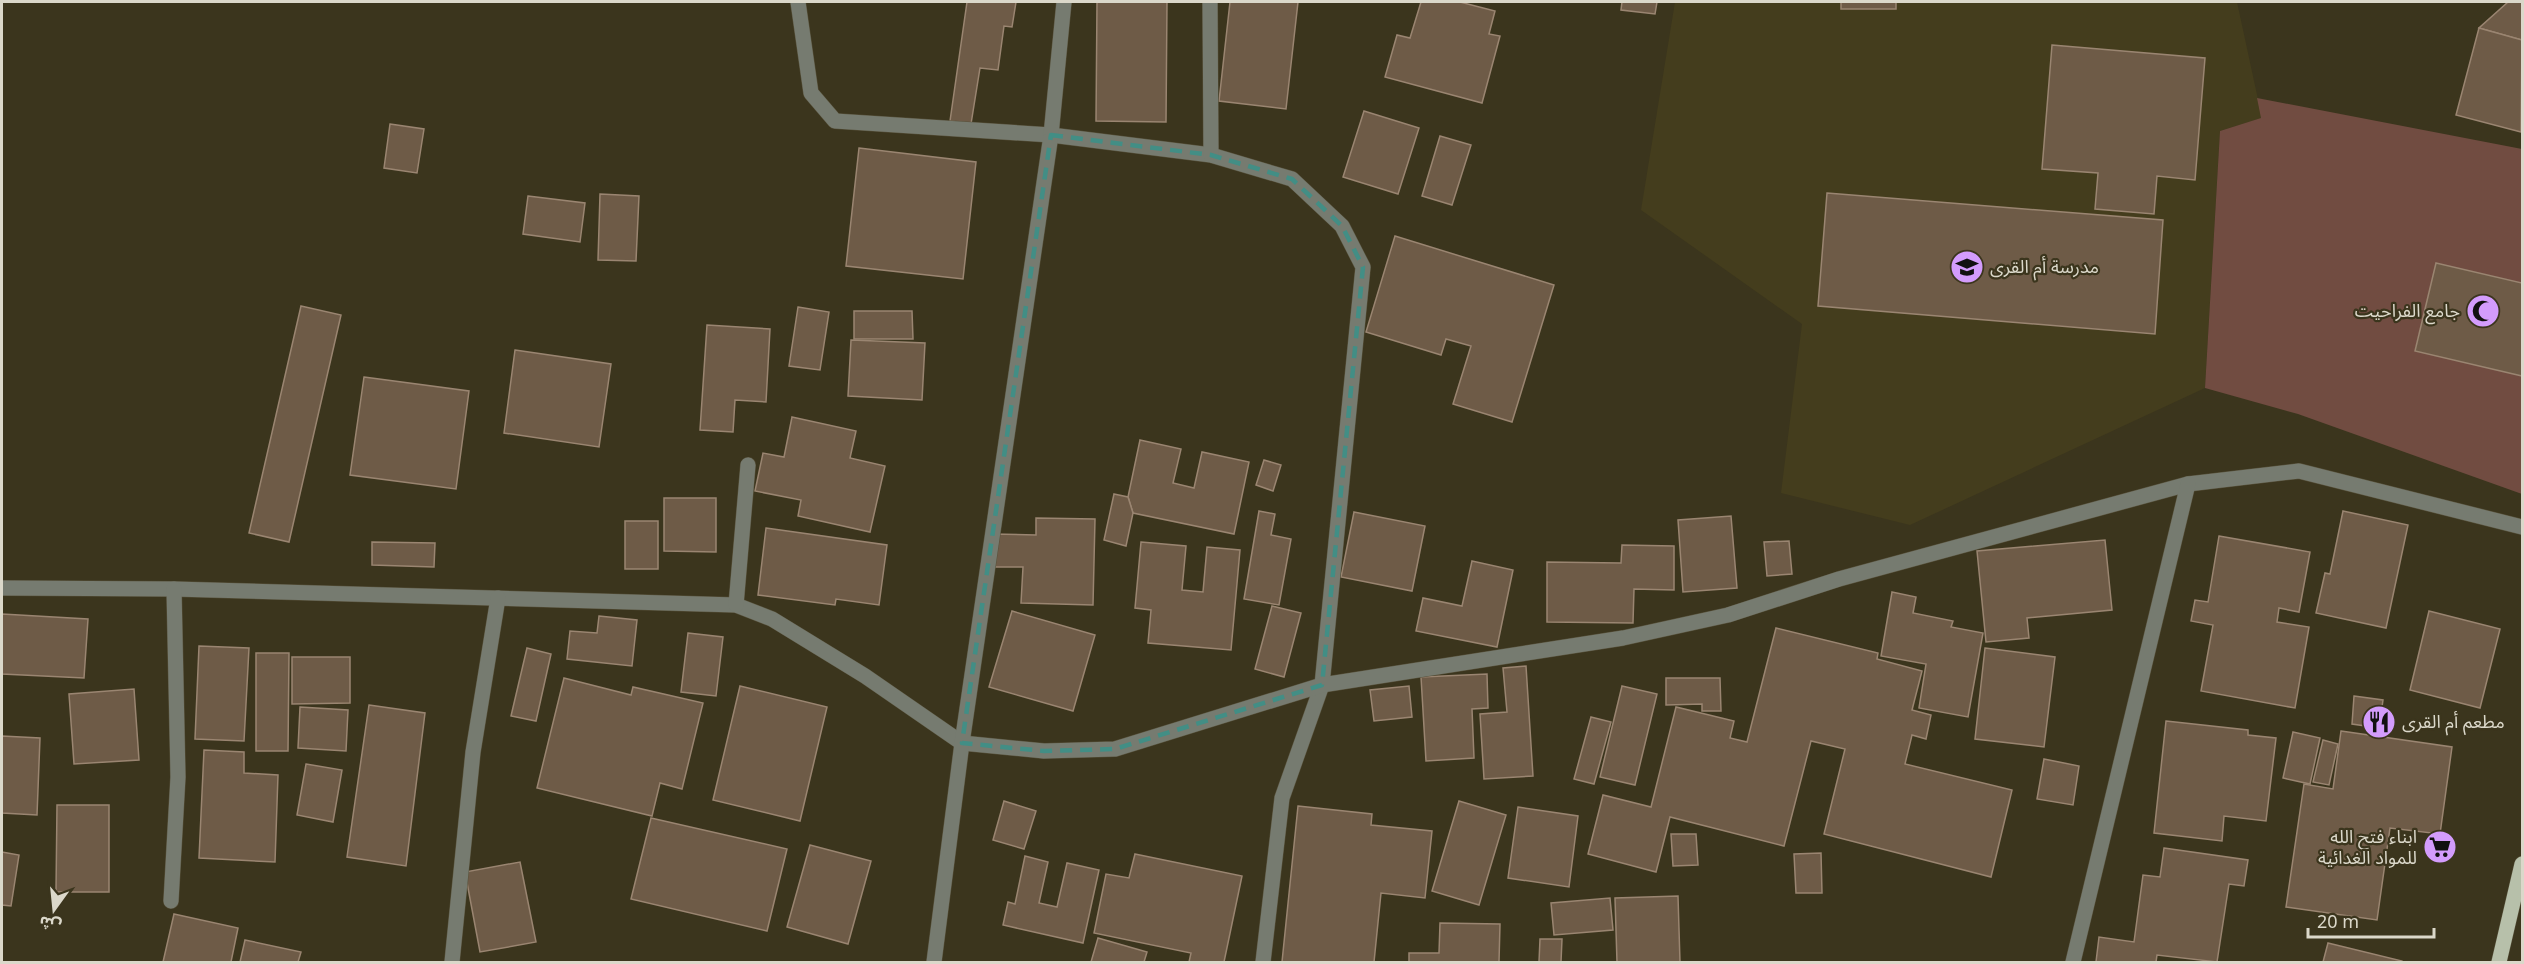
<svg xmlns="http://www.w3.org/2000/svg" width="2524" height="964" font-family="Georgia,'Noto Sans Arabic',serif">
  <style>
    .built { fill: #443d1d }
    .green { fill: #714c41 }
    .building { fill: #6e5b47; stroke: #9a8571; stroke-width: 1.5 }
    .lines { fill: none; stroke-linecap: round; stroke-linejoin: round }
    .minor-casing { stroke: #58523c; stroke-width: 16 }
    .major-casing { stroke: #58523c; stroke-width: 16 }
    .minor { stroke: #767b70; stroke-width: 15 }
    .major { stroke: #b7c0aa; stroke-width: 15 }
    .marked { fill: none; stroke: #428e85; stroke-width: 4.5; stroke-dasharray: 12 8; stroke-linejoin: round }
    .labels { text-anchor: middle; stroke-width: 4.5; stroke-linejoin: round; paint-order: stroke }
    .poi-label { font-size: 18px; fill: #dbd8ca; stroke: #3b351d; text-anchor: start }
  </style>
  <rect width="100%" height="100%" fill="#3b351d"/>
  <!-- built -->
  <path class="built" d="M1675,2H2237L2262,118L2220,131L2205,388L1910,525L1781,493L1802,324L1641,210Z"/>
  <!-- green -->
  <path class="green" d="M2257,98L2522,149V283L2436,263L2415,350L2522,376V494L2298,414L2205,388L2220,131L2261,118Z"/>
  <!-- building -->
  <g class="building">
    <path d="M967,2H1016L1012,27L1004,26L998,70L980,68L971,124L950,121Z"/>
    <path d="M1097,2H1167L1166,122L1096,121Z"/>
    <path d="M1230,2H1298L1286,109L1219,101Z"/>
    <path d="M1421,2H1460L1495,11L1489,34L1500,36L1482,103L1385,77L1397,35L1410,38Z"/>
    <path d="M1622,2H1657L1655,14L1621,10Z"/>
    <rect x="1841" y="2" width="55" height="7"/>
    <path d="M2508,2H2522V40L2479,28Z"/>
    <path d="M2479,28L2522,40L2521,132L2456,115Z"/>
    <path d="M2052,45L2205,58L2195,180L2157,176L2154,214L2095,209L2098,173L2042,169Z"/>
    <path d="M1364,111L1419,128L1398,194L1343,177Z"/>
    <path d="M390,124L424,129L417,173L384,168Z"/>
    <path d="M1440,136L1471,145L1452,205L1422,196Z"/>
    <path d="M859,148L976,162L963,279L846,266Z"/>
    <path d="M1827,193L2163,220L2155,334L1818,306Z"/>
    <path d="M600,194L639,196L636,261L598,260Z"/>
    <path d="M528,196L585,203L580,242L523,234Z"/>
    <path d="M1395,236L1554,285L1512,422L1453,404L1471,346L1446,339L1441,355L1366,332Z"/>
    <path d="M2436,263L2522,283V376L2415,351Z"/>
    <path d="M301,306L341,315L289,542L249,533Z"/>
    <path d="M798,307L829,312L820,370L789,366Z"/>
    <path d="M854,311H912L913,339H854Z"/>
    <path d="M707,325L770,329L766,402L735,400L733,432L700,430Z"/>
    <path d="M851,340L925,343L922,400L848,396Z"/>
    <path d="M515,350L611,364L599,447L504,433Z"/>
    <path d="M364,377L469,391L456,489L350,475Z"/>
    <path d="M792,417L856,431L850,458L885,466L870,532L798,516L801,500L755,491L763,453L784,457Z"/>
    <path d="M1140,440L1181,449L1173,483L1194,488L1202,452L1249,462L1234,534L1133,513L1128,497Z"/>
    <path d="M1264,460L1281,465L1273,491L1256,485Z"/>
    <path d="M1114,494L1128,497L1133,513L1126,546L1104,540Z"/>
    <path d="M664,498H716V552L664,551Z"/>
    <path d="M1259,511L1275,514L1271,535L1291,539L1279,605L1244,599Z"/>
    <path d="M2343,511L2408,525L2386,628L2316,613L2325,573L2330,574Z"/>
    <path d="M1354,512L1425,526L1412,591L1341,577Z"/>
    <path d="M1731,516L1737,588L1683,592L1678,520Z"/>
    <path d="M1036,518L1095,519L1093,605L1021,603L1023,567H992L993,534L1036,535Z"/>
    <rect x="625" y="521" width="33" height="48"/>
    <path d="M766,528L887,545L879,605L836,599L835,605L758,595Z"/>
    <path d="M2219,536L2310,552L2299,612L2279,608L2277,622L2309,627L2295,708L2201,691L2213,625L2191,621L2195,600L2208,602Z"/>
    <path d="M2105,540L2112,610L2027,618L2029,638L1986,642L1977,551Z"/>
    <path d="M1789,541L1792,574L1767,576L1764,542Z"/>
    <path d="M372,542L435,543L434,567L372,565Z"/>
    <path d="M1141,542L1186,546L1182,590L1203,592L1207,547L1240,550L1231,650L1148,643L1151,610L1135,608Z"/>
    <path d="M1622,545L1674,546V590L1634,589L1633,623L1547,622V562L1621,563Z"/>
    <path d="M1472,561L1513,570L1497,647L1416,631L1423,598L1462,606Z"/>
    <path d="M1892,592L1916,597L1913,613L1953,621L1951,627L1983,633L1968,717L1919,708L1926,664L1881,656Z"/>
    <path d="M1272,606L1301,613L1284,677L1255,669Z"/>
    <path d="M1012,611L1095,635L1073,711L989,687Z"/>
    <path d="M2429,611L2500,629L2480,708L2410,690Z"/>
    <path d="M2,614L88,619L84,678L2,674Z"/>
    <path d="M599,616L637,620L632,666L567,659L570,631L597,633Z"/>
    <path d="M1776,628L1878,653L1877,659L1922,671L1912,710L1931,715L1926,739L1912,735L1905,764L2012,790L1991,877L1824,834L1845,749L1811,741L1784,846L1670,817L1656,872L1588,854L1603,795L1651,807L1676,707L1734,721L1730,738L1747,742Z"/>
    <path d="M688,633L723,637L716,696L681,692Z"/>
    <path d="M199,646L249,648L244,741L195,739Z"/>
    <path d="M527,648L551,654L536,721L511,716Z"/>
    <path d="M1985,648L2055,657L2044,747L1975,739Z"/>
    <path d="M256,653H289L288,751H256Z"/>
    <path d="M292,657H350V703L292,704Z"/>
    <path d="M1526,666L1533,776L1484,779L1480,714L1507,712L1503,668Z"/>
    <path d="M1487,674L1488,708L1472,709L1474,758L1426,761L1421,677Z"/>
    <path d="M564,678L631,695L633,687L703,703L682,789L660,783L652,816L537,788Z"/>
    <path d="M1666,678H1720L1721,711H1702V704L1666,705Z"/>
    <path d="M740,686L827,707L800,821L713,800Z"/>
    <path d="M1409,686L1412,717L1374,721L1370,690Z"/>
    <path d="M1622,686L1657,694L1635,785L1600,777Z"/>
    <path d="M134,689L139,760L74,764L69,694Z"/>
    <path d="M2354,696L2383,700L2379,728L2352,724Z"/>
    <path d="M369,705L425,713L406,866L347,857Z"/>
    <path d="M300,707L348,710L346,751L298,748Z"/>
    <path d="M1591,717L1611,722L1594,784L1574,779Z"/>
    <path d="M2166,721L2248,730V735L2276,738L2266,821L2224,816L2222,841L2154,833Z"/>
    <path d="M2341,731L2452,747L2440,834L2390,828L2377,920L2286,907L2304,784L2333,789Z"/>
    <path d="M2293,732L2320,738L2310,784L2283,778Z"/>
    <path d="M2,736L40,738L37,815L2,813Z"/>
    <path d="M2323,740L2338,744L2329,785L2313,782Z"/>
    <path d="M204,750L244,752V773L278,775L275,862L199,858Z"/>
    <path d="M2044,759L2079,766L2073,805L2037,799Z"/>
    <path d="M306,764L342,770L333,822L297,815Z"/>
    <path d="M1004,801L1036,811L1024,849L993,840Z"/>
    <path d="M1459,801L1506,815L1479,905L1432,891Z"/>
    <path d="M57,805H109V892H56Z"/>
    <path d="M1298,806L1372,814L1371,825L1432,831L1425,898L1381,893L1374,962H1282Z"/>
    <path d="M1518,807L1578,816L1569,887L1508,878Z"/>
    <path d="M651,818L787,849L767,931L631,899Z"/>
    <path d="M1671,834H1696L1698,865L1673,866Z"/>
    <path d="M810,845L871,861L848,944L787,927Z"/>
    <path d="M2164,848L2248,860L2244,886L2229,884L2217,962L2157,955L2156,962H2096L2099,937L2134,942L2143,875L2160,877Z"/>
    <path d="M2,852L19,855L11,906L2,905Z"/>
    <path d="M1821,853L1822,893H1796L1794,854Z"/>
    <path d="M1135,854L1242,876L1224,962H1189L1191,953L1094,933L1106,874L1129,878Z"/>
    <path d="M1025,856L1048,862L1039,903L1057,907L1067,863L1099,870L1083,943L1003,925L1008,902L1015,904Z"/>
    <path d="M520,862L536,942L480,952L465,872Z"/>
    <path d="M1678,896L1680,962H1617L1615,898Z"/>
    <path d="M1610,898L1613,930L1554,935L1551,903Z"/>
    <path d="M174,914L238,928L231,962H163Z"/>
    <path d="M1440,923L1500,924L1499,962H1409V953H1439Z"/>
    <path d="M1098,938L1147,952L1144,962H1091Z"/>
    <path d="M1540,939H1562L1561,962H1539Z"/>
    <path d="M245,940L301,952L298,962H240Z"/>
    <path d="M2328,943L2402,961V962H2323Z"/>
  </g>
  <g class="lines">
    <!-- minor casing -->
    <g class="minor-casing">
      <g id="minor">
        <path d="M798,2L811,93L835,121L1051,135L1211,155L1292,179L1342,226L1363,267L1322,685L1282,798L1263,962"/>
        <path d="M1210,2L1211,155"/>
        <path d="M2,588L174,589L736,605L772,619L865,676L962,743L1044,751L1115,749L1322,685L1623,638L1728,615L1839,579L2188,484L2299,471L2522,527"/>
        <path d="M736,605L748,465"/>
        <path d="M171,901L178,777L174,589"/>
        <path d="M452,962L473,752L498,598"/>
        <path d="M934,962L962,743L1051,135L1064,2"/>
        <path d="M2073,962L2188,484"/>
      </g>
    </g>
    <!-- major casing -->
    <g class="major-casing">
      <path id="major" d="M2499,962L2522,864"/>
    </g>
    <!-- minor -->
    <use href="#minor" class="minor"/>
    <!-- major -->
    <use href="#major" class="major"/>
  </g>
  <!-- marked area -->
  <path class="marked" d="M1051,135L1211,155L1292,179L1342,226L1363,267L1322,685L1115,749L1044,751L962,743Z"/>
  <!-- icons -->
  <defs>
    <g id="school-disc" transform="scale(1.725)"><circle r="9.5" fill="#d39cfc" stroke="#3b351d"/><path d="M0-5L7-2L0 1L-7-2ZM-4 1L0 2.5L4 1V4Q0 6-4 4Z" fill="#111"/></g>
    <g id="mosque-disc" transform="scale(1.725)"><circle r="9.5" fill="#d39cfc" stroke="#3b351d"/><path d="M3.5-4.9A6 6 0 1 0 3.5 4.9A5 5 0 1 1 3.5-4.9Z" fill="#111"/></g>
    <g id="restaurant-disc" transform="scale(1.725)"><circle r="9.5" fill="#d39cfc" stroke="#3b351d"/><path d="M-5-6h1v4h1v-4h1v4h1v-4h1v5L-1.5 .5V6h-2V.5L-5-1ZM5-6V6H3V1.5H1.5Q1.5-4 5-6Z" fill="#111"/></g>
    <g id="supermarket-disc" transform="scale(1.725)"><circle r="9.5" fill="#d39cfc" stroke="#3b351d"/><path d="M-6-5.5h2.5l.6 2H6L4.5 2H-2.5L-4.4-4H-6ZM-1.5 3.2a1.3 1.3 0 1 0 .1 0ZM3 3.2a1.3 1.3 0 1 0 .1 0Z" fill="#111"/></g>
  </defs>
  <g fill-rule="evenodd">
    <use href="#school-disc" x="1967" y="267"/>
    <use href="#mosque-disc" x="2483" y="311"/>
    <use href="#restaurant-disc" x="2379" y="722"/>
    <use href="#supermarket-disc" x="2440" y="847"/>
  </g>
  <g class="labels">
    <!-- poi labels -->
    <g class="poi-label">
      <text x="1990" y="273">مدرسة أم القرى</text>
      <text x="2460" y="317" text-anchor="end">جامع الفراحيت</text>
      <text x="2402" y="728">مطعم أم القرى</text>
      <text x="2417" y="843" text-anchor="end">ابناء فتح الله<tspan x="2417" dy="21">للمواد الغدائية</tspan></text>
    </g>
  </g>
  <!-- border -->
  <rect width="2524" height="964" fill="none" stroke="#dbd8ca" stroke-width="6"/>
  <!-- north arrow -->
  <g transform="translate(54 910) rotate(195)" stroke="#3b351d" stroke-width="4.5" paint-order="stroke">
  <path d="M0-4.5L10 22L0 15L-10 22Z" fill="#dbd8ca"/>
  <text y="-9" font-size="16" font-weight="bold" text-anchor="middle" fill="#dbd8ca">ش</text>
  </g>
  <!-- scale -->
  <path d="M2308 928v9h126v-9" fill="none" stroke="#dbd8ca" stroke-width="3"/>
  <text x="2317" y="928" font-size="18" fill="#dbd8ca" stroke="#3b351d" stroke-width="4.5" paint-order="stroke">20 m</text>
</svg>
